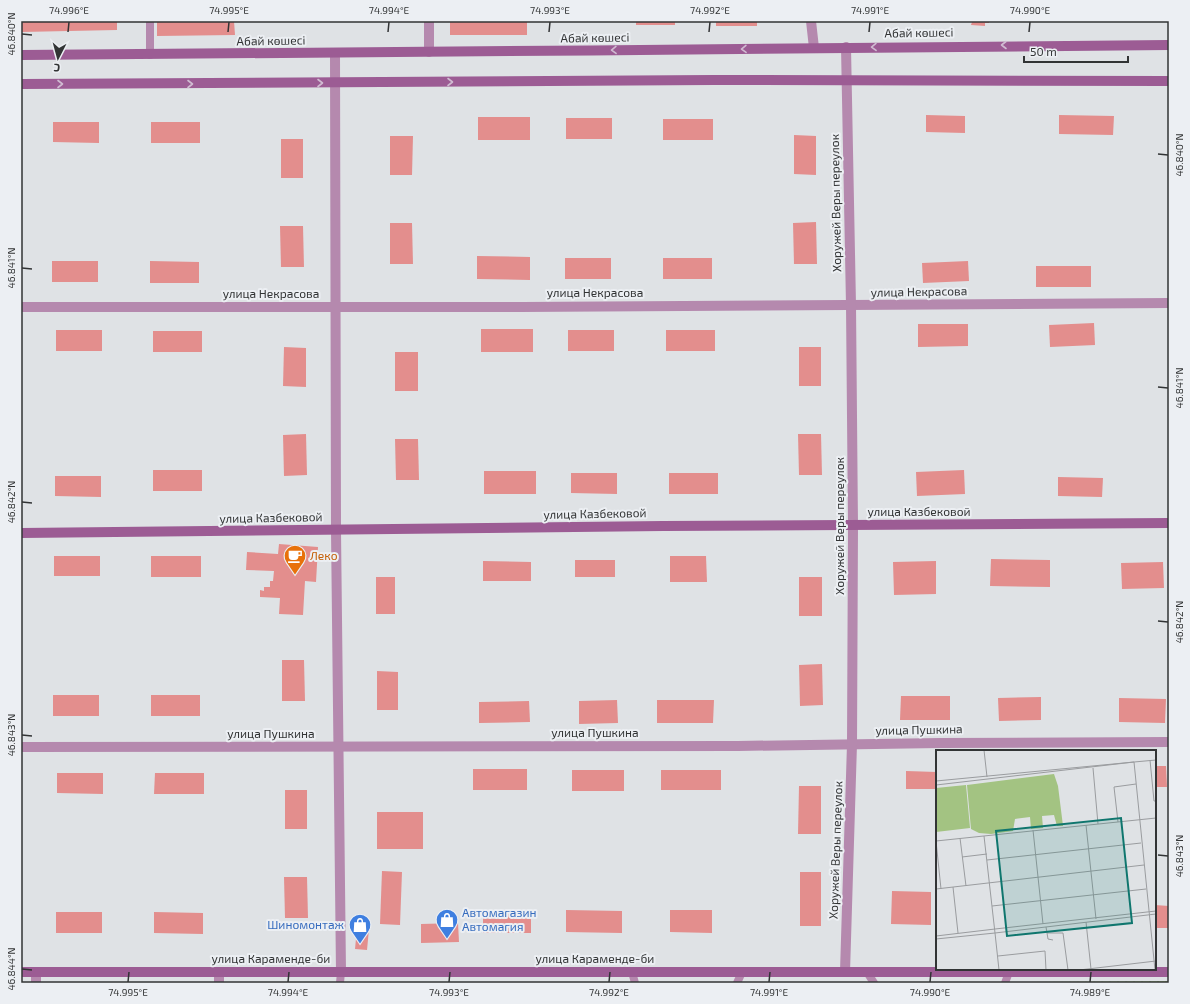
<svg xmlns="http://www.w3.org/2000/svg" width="1190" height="1004" font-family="'Exo 2',sans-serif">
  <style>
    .park { fill: url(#park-dots) }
    .building { fill: #e38e8d }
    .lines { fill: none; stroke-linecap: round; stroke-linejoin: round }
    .lane { stroke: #b589ae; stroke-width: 8 }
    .street { stroke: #b589ae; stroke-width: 10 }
    .secondary { stroke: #9c5c94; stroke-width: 10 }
    .oneway { stroke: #d0bcd2 }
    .ticks { fill: none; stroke: #323435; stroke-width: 1.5 }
    .labels { text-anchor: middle; stroke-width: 4; stroke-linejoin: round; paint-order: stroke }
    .street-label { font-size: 12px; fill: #323435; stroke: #eceff3 }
    .food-label { font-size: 12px; fill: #c56008; stroke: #eceff3; text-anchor: start }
    .shop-label { font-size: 12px; fill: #366cbe; stroke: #eceff3; text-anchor: start }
    .inset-road { fill: none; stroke: #9a9c9f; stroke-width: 1 }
    .view { fill: #0f766e; fill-opacity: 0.15; stroke: #0f766e; stroke-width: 2 }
    .inset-edge { fill: none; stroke: #323435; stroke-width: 2 }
    .neatline { fill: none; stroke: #323435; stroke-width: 1.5 }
    .ticks-label { font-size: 10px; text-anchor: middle; fill: #323435 }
  </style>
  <defs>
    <pattern id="park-dots" width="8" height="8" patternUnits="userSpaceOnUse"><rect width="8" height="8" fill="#a3c382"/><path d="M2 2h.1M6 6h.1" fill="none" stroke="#859f6b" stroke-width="1.8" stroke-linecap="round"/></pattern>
  </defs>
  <rect width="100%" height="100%" fill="#dfe2e5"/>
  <!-- park -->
  <path class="park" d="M1169,981V983H1031V982Z"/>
  <!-- building -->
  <g class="building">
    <path d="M21,21H117V30L21,32Z"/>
    <path d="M157,21H234L235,35L157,36Z"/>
    <rect x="450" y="21" width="77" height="14"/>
    <rect x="636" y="21" width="39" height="4"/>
    <rect x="716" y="21" width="41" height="5"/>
    <path d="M967,21H989V23H985V26L971,25L972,22H967Z"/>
    <path d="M926,115L965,116V133L926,132Z"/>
    <path d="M1059,115L1114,116L1113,135L1059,134Z"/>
    <rect x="478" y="117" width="52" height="23"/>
    <rect x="566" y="118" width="46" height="21"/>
    <rect x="663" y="119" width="50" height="21"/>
    <path d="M53,122H99V143L53,142Z"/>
    <rect x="151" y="122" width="49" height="21"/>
    <path d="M794,135L816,136V175L794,174Z"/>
    <path d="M390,136H413L412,175H390Z"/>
    <rect x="281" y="139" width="22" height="39"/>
    <path d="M816,222L817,264H794L793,223Z"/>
    <path d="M390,223H412L413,264H390Z"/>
    <path d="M280,226H303L304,267H281Z"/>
    <path d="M477,256L530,257V280L477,279Z"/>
    <rect x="565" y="258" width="46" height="21"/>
    <rect x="663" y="258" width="49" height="21"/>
    <rect x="52" y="261" width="46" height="21"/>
    <path d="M150,261L199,262V283H150Z"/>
    <path d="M968,261L969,281L923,283L922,263Z"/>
    <rect x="1036" y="266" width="55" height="21"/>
    <path d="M1094,323L1095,345L1050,347L1049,325Z"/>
    <path d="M918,324H968V346L918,347Z"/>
    <rect x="481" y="329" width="52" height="23"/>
    <rect x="56" y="330" width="46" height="21"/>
    <rect x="568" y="330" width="46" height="21"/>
    <rect x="666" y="330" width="49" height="21"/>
    <rect x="153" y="331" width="49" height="21"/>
    <path d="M284,347L306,348V387L283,386Z"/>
    <rect x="799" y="347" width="22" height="39"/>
    <rect x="395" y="352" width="23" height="39"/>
    <path d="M306,434L307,475L284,476L283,435Z"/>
    <path d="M798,434H821L822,475H799Z"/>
    <path d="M395,439H418L419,480H396Z"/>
    <rect x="153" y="470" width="49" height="21"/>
    <path d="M964,470L965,494L917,496L916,472Z"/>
    <rect x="484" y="471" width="52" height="23"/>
    <path d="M571,473H617V494L571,493Z"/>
    <rect x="669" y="473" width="49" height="21"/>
    <path d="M55,476H101V497L55,496Z"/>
    <path d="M1058,477L1103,478L1102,497L1058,496Z"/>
    <path d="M279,544L318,547L316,582L305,581L303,615L279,614L280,598L260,597V590L264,591V587H270V581H273L274,571L246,570L247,552L278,554Z"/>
    <rect x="54" y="556" width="46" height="20"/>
    <rect x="151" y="556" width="50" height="21"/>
    <path d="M670,556H706L707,582H670Z"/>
    <path d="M991,559L1050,560V587L990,586Z"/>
    <rect x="575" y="560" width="40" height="17"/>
    <path d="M483,561L531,562V581H483Z"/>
    <path d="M936,561V594L894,595L893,562Z"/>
    <path d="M1163,562L1164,588L1122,589L1121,563Z"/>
    <rect x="376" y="577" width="19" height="37"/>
    <rect x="799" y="577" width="23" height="39"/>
    <path d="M282,660H304L305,701H282Z"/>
    <path d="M822,664L823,705L800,706L799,665Z"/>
    <path d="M377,671L398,672V710H377Z"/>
    <rect x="53" y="695" width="46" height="21"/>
    <rect x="151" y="695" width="49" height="21"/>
    <path d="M901,696H950V720H900Z"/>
    <path d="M1041,697V720L999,721L998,698Z"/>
    <path d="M1119,698L1166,699L1165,723L1119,722Z"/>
    <path d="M617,700L618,723L579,724V701Z"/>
    <path d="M657,700H714L713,723H657Z"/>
    <path d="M529,701L530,722L479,723V702Z"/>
    <path d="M1155,766H1166L1167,787H1155Z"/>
    <rect x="473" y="769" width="54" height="21"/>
    <rect x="572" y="770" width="52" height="21"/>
    <rect x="661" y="770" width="60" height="20"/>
    <path d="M906,771L937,772V789H906Z"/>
    <path d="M57,773H103V794L57,793Z"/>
    <path d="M155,773H204V794H154Z"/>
    <path d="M799,786H821V834H798Z"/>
    <rect x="285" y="790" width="22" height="39"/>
    <rect x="377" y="812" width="46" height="37"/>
    <path d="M382,871L402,872L400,925L380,924Z"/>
    <rect x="800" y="872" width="21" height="54"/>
    <path d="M284,877H307L308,918H285Z"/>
    <path d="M892,891L931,892V925L891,924Z"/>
    <path d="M1155,905L1169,906V928H1155Z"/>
    <path d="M566,910L622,911V933L566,932Z"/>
    <path d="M670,910H712V933L670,932Z"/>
    <rect x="56" y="912" width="46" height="21"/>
    <path d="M154,912L203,913V934L154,933Z"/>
    <rect x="483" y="912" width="48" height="21"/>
    <path d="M458,923L459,942L421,943V924Z"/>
    <path d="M357,928L369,929L367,950L355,949Z"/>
  </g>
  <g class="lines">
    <!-- lane -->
    <g class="lane">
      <path d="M150,21V55"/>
      <path d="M632,972L635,983"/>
      <path d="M867,972L874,983"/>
      <path d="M340,983L341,972"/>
      <path d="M737,983L742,972"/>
      <path d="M1005,983L1009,972"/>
    </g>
    <!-- street -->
    <g class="street">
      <path d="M811,21L814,48"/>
      <path d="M429,52V21"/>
      <path d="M335,53L336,531L341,972"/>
      <path d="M21,307H522L1169,303"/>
      <path d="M21,747L738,746L940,743L1169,742"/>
      <path d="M36,972V983"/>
      <path d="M845,972L852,744L853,526L851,305L846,47"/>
      <path d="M219,983V972"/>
    </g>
    <!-- secondary -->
    <g class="secondary">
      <path d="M21,55C404,55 786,46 1169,45"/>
      <path d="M21,84L713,80L1169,81"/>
      <path d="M21,533L663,526L1169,523"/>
      <path d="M21,972H1169"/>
    </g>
  </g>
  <!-- one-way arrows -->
  <defs><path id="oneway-chevron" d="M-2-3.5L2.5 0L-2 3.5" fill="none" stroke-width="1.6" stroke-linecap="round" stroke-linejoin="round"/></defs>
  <g class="oneway">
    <use href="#oneway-chevron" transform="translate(1004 45) rotate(180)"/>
    <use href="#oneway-chevron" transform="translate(874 47) rotate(179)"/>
    <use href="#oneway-chevron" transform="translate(744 49) rotate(179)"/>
    <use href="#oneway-chevron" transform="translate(614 50) rotate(179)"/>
    <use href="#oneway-chevron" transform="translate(450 82)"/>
    <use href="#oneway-chevron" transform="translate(320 83)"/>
    <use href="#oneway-chevron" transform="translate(60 84)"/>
    <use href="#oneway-chevron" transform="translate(190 84)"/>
  </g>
  <!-- ticks -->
  <path class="ticks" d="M68,32L69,22M228,32L229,22M388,32L389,22M549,32L550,22M709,32L710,22M869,32L870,22M1029,32L1030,22M22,34L32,35M1158,154L1168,155M22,268L32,269M1158,387L1168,388M22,502L32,503M1158,621L1168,622M22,735L32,736M1158,855L1168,856M22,969L32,970M128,982L129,972M288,982L289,972M449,982L450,972M609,982L610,972M769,982L770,972M930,982L931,972M1090,982L1091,972"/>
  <!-- icons -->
  <defs>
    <g id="cafe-pin" transform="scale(1.15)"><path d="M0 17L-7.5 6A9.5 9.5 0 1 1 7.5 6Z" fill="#e8710a" stroke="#eceff3"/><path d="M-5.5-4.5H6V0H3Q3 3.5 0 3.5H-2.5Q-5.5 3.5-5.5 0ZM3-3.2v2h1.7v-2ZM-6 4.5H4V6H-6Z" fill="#fff"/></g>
    <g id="shop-pin" transform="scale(1.15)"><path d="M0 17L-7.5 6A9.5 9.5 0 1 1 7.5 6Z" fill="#3f7fe0" stroke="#eceff3"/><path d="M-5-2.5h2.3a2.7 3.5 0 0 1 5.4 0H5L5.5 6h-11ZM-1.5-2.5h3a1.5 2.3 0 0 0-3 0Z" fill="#fff"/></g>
  </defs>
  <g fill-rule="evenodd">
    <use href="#cafe-pin" x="295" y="556"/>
    <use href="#shop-pin" x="447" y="920"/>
    <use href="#shop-pin" x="360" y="925"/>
  </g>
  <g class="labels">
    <!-- street labels -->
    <g class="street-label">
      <text transform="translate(919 33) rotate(-1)" y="4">Абай көшесі</text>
      <text transform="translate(595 38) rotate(-1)" y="4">Абай көшесі</text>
      <text transform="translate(271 41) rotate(-1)" y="4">Абай көшесі</text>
      <text transform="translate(836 203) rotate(-91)" y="4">Хоружей Веры переулок</text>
      <text transform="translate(919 292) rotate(-1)" y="4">улица Некрасова</text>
      <text x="595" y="297">улица Некрасова</text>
      <text x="271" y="298">улица Некрасова</text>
      <text x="919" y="516">улица Казбековой</text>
      <text transform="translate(595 514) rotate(-1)" y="4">улица Казбековой</text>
      <text transform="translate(271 518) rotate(-1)" y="4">улица Казбековой</text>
      <text transform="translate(840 526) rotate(-90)" y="4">Хоружей Веры переулок</text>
      <text transform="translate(919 730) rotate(-1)" y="4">улица Пушкина</text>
      <text x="595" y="737">улица Пушкина</text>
      <text x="271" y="738">улица Пушкина</text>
      <text transform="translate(836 850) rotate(-88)" y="4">Хоружей Веры переулок</text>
      <text x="271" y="963">улица Караменде-би</text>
      <text x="595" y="963">улица Караменде-би</text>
    </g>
    <!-- food labels -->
    <g class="food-label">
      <text x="310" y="560">Леко</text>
    </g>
    <!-- shop labels -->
    <g class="shop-label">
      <text x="462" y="917">Автомагазин<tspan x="462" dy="14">Автомагия</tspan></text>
      <text x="344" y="929" text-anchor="end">Шиномонтаж</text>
    </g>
  </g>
  <!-- overview -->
  <g transform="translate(936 750)">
    <rect width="220" height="220" fill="#dfe2e5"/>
    <path d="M118,24L122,36L127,76H121L118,65L106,66L107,78L95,79L94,67L79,69L77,81L55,84L43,83L35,79L31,35Z" fill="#a3c382"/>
    <path d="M30,35L34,78L0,82V38Z" fill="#a3c382"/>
    <path class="inset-road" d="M48,0L51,27M214,10L218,51H220M157,18L162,74M0,31L198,12L0,35M182,72L178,37L200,34M150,75L160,169M97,80L107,174M48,86L59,183L220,164M24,88L30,136M0,91L220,68M0,91L5,139M26,107L51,104M51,110L205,93M17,137L22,183M0,139L208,115M56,156L210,139M150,172L155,219M110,177L112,189L117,190M59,179L220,161M111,183H127L132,220M0,186L59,179M0,189L59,183L63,220M62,206L109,201L110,220M143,220L220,211M219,220L198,12L220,10"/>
    <path class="view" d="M185,68L196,173L71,186L60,81Z"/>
    <rect width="220" height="220" class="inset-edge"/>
  </g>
  <!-- border -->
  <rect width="1190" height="1004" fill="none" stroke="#eceff3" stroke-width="44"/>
  <!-- north arrow -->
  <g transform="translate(58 58) rotate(186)" stroke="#eceff3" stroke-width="3" paint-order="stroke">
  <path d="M0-3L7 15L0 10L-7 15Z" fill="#323435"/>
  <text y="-6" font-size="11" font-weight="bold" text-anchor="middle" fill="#323435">С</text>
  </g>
  <!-- scale -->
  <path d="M1024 56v6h104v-6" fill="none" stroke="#323435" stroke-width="2"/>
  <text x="1030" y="56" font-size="12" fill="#323435" stroke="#eceff3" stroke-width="3" paint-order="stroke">50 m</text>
  <rect x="22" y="22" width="1146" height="960" class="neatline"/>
  <g class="ticks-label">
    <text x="69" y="14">74.996°E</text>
    <text x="229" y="14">74.995°E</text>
    <text x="389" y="14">74.994°E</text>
    <text x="550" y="14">74.993°E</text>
    <text x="710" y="14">74.992°E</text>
    <text x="870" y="14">74.991°E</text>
    <text x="1030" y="14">74.990°E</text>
    <text transform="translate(11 34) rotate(-90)" y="4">46.840°N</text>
    <text transform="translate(1179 155) rotate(-90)" y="4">46.840°N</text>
    <text transform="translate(11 268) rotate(-90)" y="4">46.841°N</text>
    <text transform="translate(1179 388) rotate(-90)" y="4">46.841°N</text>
    <text transform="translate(11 502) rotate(-90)" y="4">46.842°N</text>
    <text transform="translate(1179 622) rotate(-90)" y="4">46.842°N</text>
    <text transform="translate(11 735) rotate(-90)" y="4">46.843°N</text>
    <text transform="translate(1179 856) rotate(-90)" y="4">46.843°N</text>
    <text transform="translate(11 969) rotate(-90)" y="4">46.844°N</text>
    <text x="128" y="996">74.995°E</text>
    <text x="288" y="996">74.994°E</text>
    <text x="449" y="996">74.993°E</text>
    <text x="609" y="996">74.992°E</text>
    <text x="769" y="996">74.991°E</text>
    <text x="930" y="996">74.990°E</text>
    <text x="1090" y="996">74.989°E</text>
  </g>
</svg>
